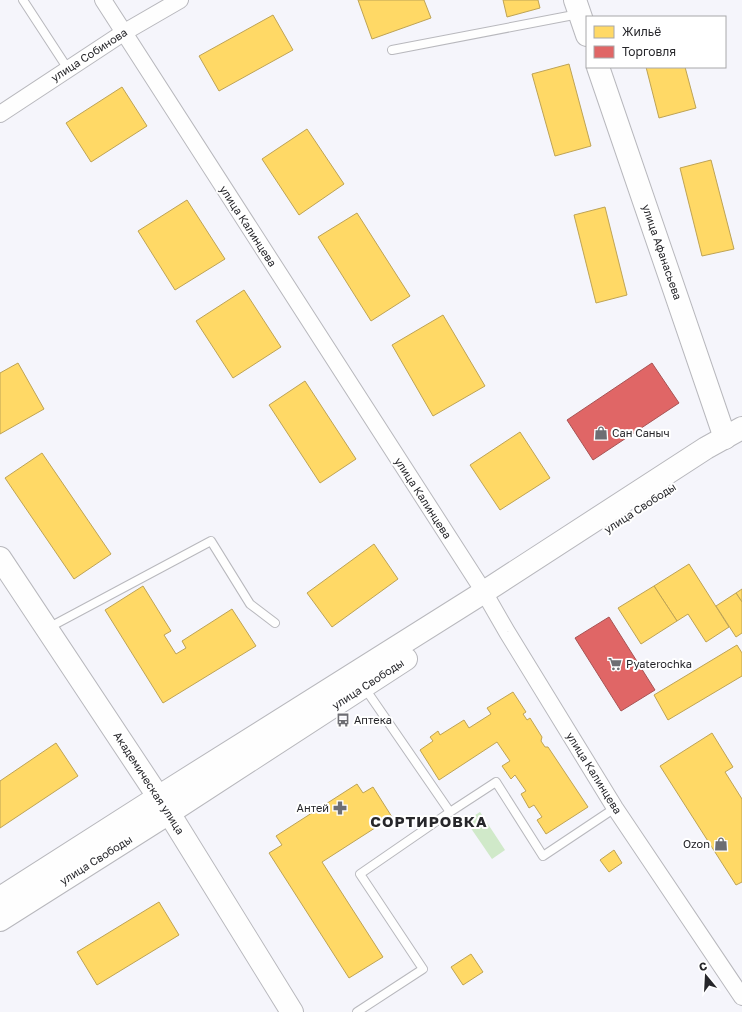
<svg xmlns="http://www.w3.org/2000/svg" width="742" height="1012" font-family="'Golos Text',sans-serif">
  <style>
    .green { fill: #d0e9c9 }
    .homes { fill: #ffd966; stroke: #bea354 }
    .shops { fill: #e06666; stroke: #a85354 }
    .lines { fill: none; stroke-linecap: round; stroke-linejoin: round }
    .lane-casing { stroke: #b8b8bd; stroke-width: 10 }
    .street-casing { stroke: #b8b8bd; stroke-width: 18 }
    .secondary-casing { stroke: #b8b8bd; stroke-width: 24 }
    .lane { stroke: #fefefe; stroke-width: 8 }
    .street { stroke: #fefefe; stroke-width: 16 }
    .secondary { stroke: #fefefe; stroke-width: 22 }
    .labels { text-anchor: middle; stroke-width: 4; stroke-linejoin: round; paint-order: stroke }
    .street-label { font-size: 11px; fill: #26262a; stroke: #fff }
    .poi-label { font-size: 11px; fill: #26262a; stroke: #fff; text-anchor: start }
    .district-label { font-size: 15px; font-weight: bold; letter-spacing: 1px; fill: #26262a; stroke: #fff }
  </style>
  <rect width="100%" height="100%" fill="#f5f5fb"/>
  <!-- green -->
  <path class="green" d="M480,812L505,850L492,859L466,821Z"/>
  <!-- homes -->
  <g class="homes">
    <path d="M358,0H424L431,18L372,39Z"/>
    <path d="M503,0H538L540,8L507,17Z"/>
    <path d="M273,15L293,50L219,91L199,56Z"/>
    <path d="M569,64L591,146L555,156L532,74Z"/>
    <path d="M646,67H685L696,108L659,118Z"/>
    <path d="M122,87L147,126L91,162L66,123Z"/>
    <path d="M307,129L344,184L299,215L262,159Z"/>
    <path d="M711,160L734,249L702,256L680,168Z"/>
    <path d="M187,200L225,259L175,290L138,231Z"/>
    <path d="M605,207L627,295L596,303L574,215Z"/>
    <path d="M357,213L410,296L371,321L318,237Z"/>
    <path d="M244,290L281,347L233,378L196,321Z"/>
    <path d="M443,315L485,386L433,416L392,345Z"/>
    <path d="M18,363L44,409L0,434V373Z"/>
    <path d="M305,381L356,459L320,483L269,405Z"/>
    <path d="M520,432L550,478L500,510L470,465Z"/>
    <path d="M42,453L111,554L74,579L5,478Z"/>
    <path d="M374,544L398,579L332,627L307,593Z"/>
    <path d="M689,564L729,627L706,642L688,614L677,621L654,586Z"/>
    <path d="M143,586L171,631L164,635L176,654L186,648L182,641L232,609L256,646L163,703L105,610Z"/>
    <path d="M654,586L677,621L641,644L618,608Z"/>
    <path d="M742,589V602L736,593Z"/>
    <path d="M736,593L742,602V633L736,637L716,606Z"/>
    <path d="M737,645L742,653V676L668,720L654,695Z"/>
    <path d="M513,692L526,712L523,714L527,720L530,718L542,737L541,741L545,747H548L588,807L546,834L537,820L542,817L534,805L529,808L521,794L526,791L515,775L511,779L502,766L510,761L497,742L439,780L420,750L433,741L430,737L438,731L440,735L464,720L469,728L491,714L487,708Z"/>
    <path d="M712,733L733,767L725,772L742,799V882L736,885L660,766Z"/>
    <path d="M56,743L78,776L0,828V781Z"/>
    <path d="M357,784L363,793L373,787L392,817L322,862L383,957L349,978L269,853L282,845L276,836Z"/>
    <path d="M614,850L622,863L609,872L600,860Z"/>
    <path d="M159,902L179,935L97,985L77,952Z"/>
    <path d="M471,954L483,972L463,985L451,967Z"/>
  </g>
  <!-- shops -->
  <g class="shops">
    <path d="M652,363L679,403L593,460L567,420Z"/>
    <path d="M609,617L655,690L621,711L575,638Z"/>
  </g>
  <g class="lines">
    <!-- lane casing -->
    <g class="lane-casing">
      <g id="lane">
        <path d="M23,0L68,69"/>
        <path d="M392,50L579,14"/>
        <path d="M48,628L211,541L250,604L275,623"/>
        <path d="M364,687L450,812L496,782L543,856L615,808"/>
        <path d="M357,1012L423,969L360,874L450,812"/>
      </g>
    </g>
    <!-- street casing -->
    <g class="street-casing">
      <g id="street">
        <path d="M103,0L484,592L507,632L615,808L742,997"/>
        <path d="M0,114L123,33L180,0"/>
      </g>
    </g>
    <!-- secondary casing -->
    <g class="secondary-casing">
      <g id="secondary">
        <path d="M575,0L587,35"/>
        <path d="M598,67L725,438"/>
        <path d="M0,558L169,813L292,1012"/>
        <path d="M0,898L158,797L484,592L706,448L742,428"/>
        <path d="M0,920L169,813L406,659"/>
      </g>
    </g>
    <!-- lane -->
    <use href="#lane" class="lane"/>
    <!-- street -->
    <use href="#street" class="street"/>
    <!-- secondary -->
    <use href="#secondary" class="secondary"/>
  </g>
  <!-- icons -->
  <defs>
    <g id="shop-bare" transform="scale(1.08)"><path d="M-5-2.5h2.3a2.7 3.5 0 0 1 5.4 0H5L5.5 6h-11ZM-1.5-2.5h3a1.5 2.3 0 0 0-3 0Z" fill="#6e6e73" stroke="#fff" stroke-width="2.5" paint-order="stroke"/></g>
    <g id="supermarket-bare" transform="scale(1.08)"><path d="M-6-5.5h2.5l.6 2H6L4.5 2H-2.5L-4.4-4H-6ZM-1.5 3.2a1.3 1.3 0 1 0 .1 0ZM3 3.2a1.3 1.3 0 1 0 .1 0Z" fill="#6e6e73" stroke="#fff" stroke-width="2.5" paint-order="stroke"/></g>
    <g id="bus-bare" transform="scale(1.08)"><path d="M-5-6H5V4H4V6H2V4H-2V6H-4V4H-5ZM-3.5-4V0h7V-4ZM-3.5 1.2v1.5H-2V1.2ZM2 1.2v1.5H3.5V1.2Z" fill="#6e6e73" stroke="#fff" stroke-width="2.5" paint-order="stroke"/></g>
    <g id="pharmacy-bare" transform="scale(1.08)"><path d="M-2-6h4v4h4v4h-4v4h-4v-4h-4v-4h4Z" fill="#6e6e73" stroke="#fff" stroke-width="2.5" paint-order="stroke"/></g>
  </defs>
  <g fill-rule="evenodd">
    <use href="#shop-bare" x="601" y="433"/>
    <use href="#supermarket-bare" x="615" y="664"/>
    <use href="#bus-bare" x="343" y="720"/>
    <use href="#pharmacy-bare" x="340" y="808"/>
    <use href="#shop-bare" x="721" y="844"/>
  </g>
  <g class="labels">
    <!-- street labels -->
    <g class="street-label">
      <text transform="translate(89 55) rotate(-33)" y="4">улица Собинова</text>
      <text transform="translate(248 226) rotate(57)" y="4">улица Калинцева</text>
      <text transform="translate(662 252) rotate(71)" y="4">улица Афанасьева</text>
      <text transform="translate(423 498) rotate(57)" y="4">улица Калинцева</text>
      <text transform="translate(640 508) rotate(-33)" y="4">улица Свободы</text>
      <text transform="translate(368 684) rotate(-33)" y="4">улица Свободы</text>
      <text transform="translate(594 773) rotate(58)" y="4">улица Калинцева</text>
      <text transform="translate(149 783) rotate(57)" y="4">Академическая улица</text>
      <text transform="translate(96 860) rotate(-32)" y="4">улица Свободы</text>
    </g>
    <!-- poi labels -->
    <g class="poi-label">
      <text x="612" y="437">Сан Саныч</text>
      <text x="626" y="668">Pyaterochka</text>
      <text x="354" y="724">Аптека</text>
      <text x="329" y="812" text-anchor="end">Антей</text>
      <text x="710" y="848" text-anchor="end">Ozon</text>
    </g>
    <!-- district labels -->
    <g class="district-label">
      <text x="429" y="827">СОРТИРОВКА</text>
    </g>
  </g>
  <!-- legend -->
  <rect x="586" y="16" width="140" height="52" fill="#ffffff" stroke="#a8a8aa"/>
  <rect x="594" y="26" width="20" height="12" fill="#ffd966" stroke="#a8a8aa"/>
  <text x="622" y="36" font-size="12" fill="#26262a">Жильё</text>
  <rect x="594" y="46" width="20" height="12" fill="#e06666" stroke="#a8a8aa"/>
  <text x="622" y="56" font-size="12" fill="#26262a">Торговля</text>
  <!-- north arrow -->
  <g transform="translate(706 976) rotate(342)" stroke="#ffffff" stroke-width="3" paint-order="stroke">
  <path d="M0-3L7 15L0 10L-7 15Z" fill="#26262a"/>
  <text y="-6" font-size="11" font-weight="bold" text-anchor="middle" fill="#26262a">С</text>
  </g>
</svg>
